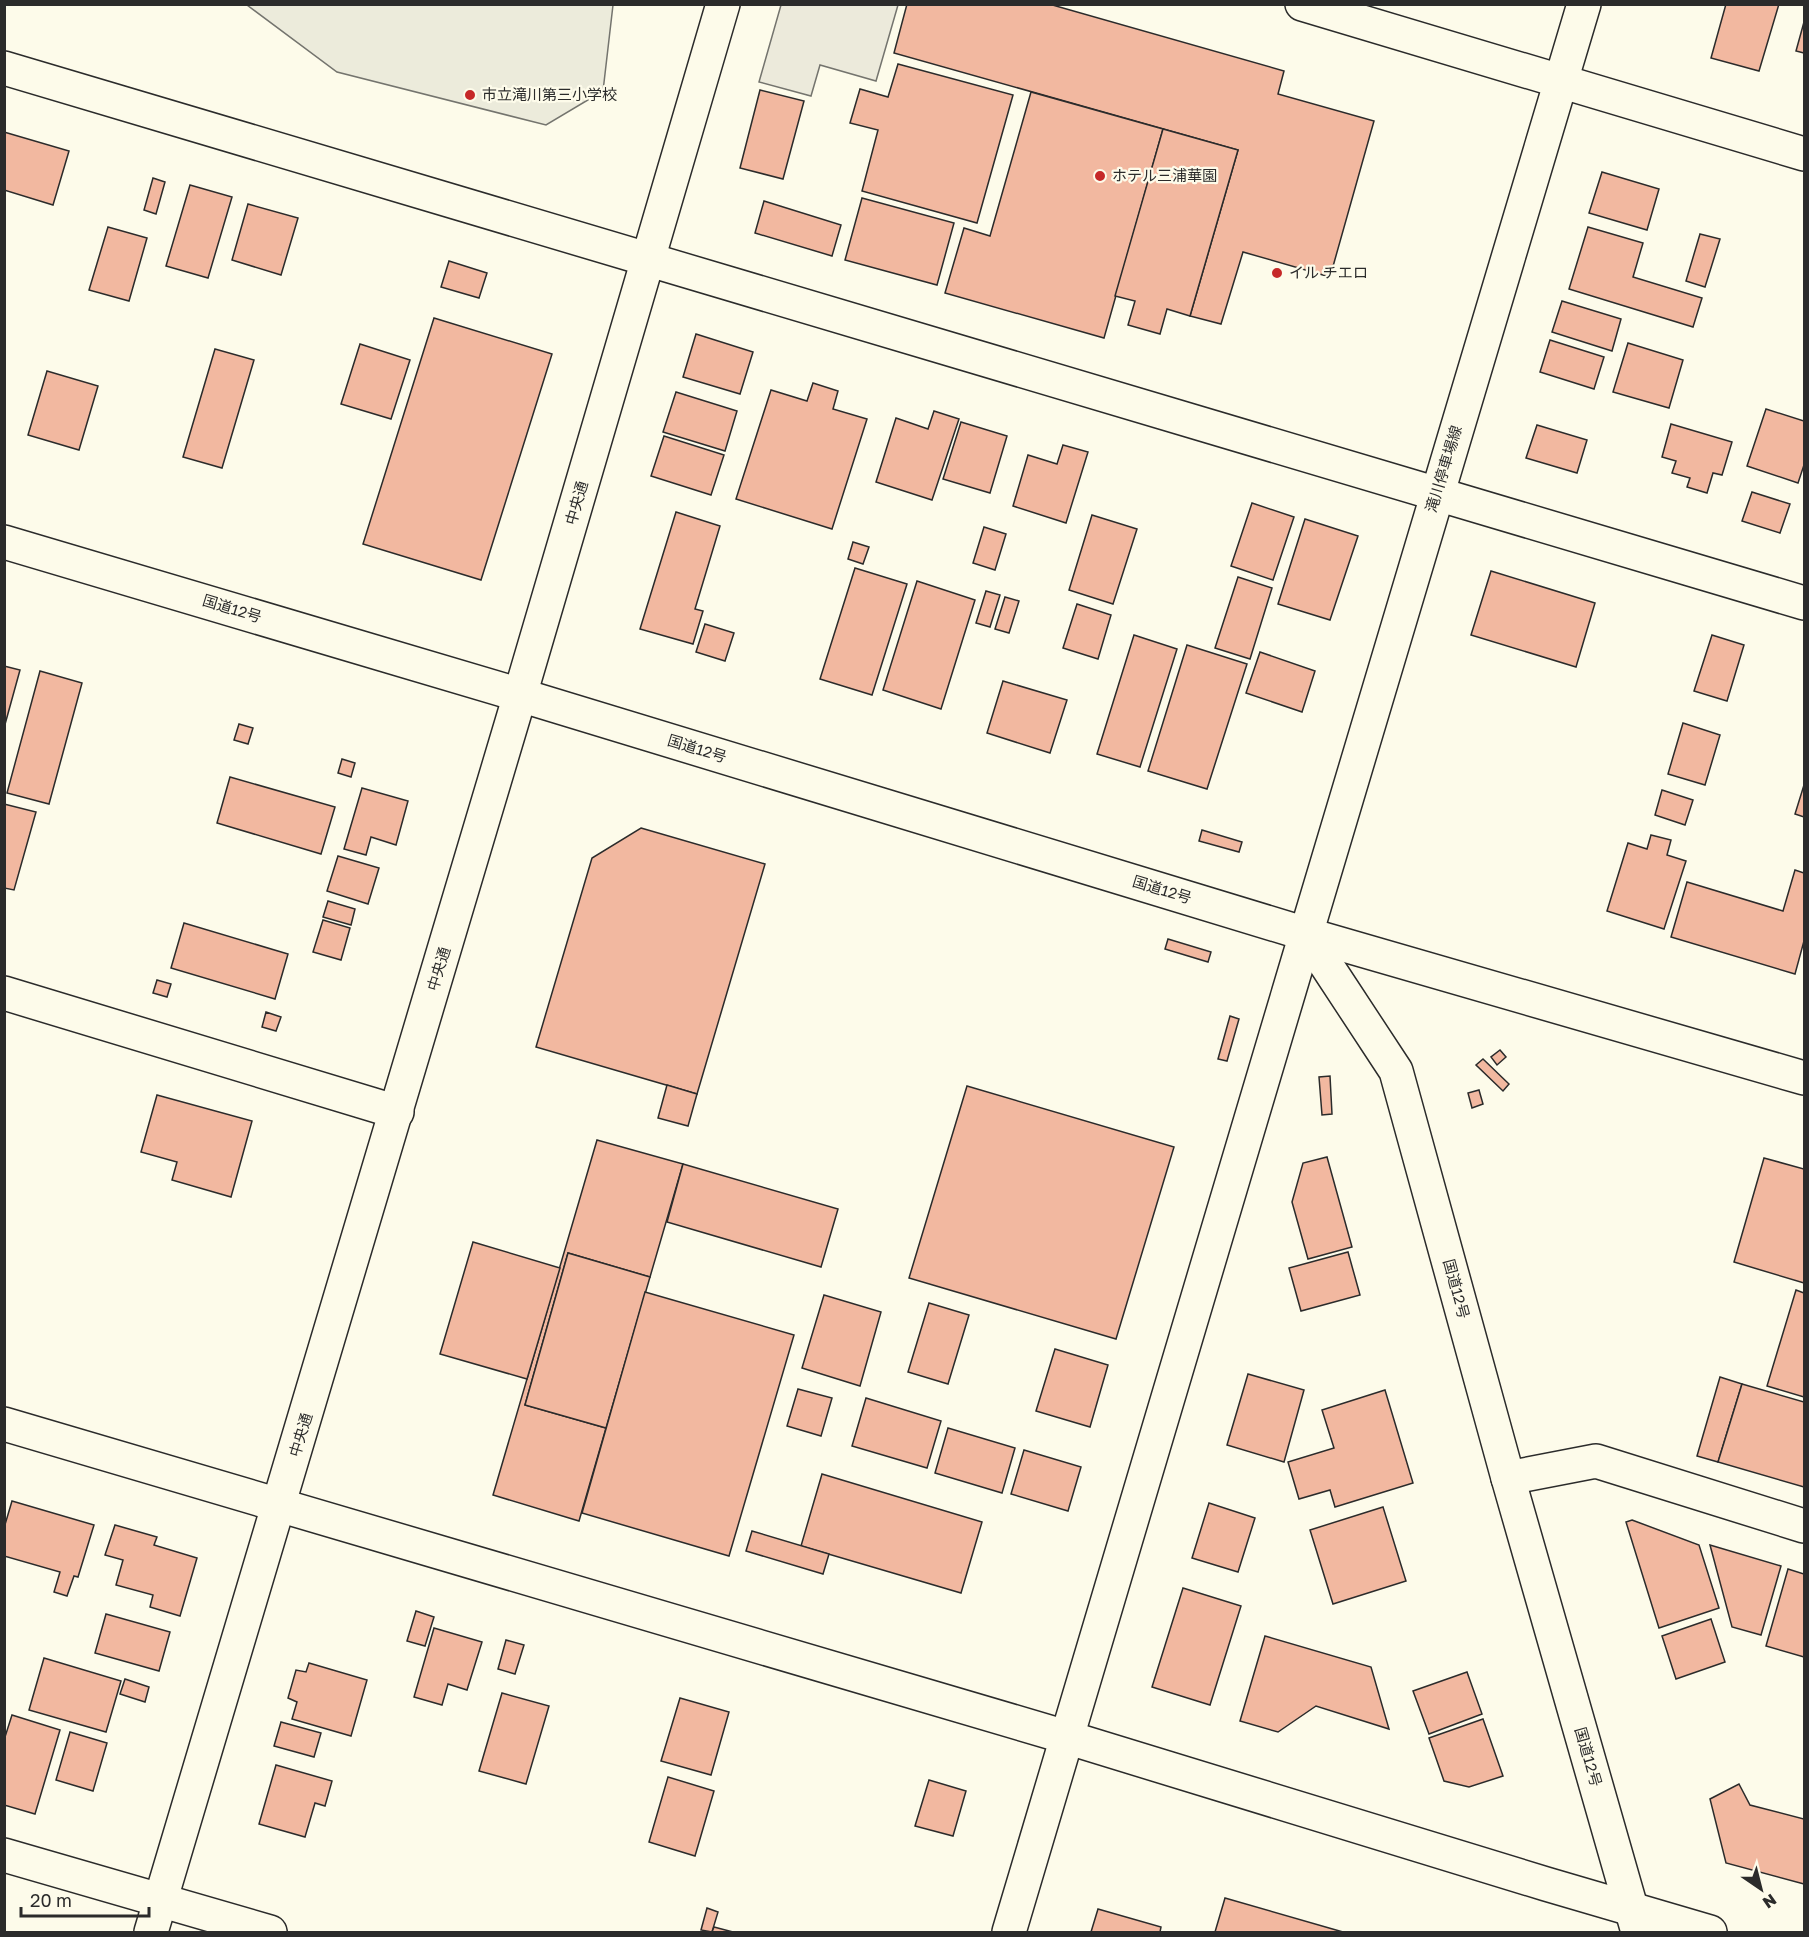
<svg xmlns="http://www.w3.org/2000/svg" width="1809" height="1937" font-family="'Golos Text','Noto Sans JP',sans-serif">
  <style>
    .green { fill: #ecebdb; stroke: #74746e; stroke-width: 1.5 }
    .parking { fill: #eceadb; stroke: #74746e; stroke-width: 1.5 }
    .building { fill: #f2b8a0; stroke: #2b2b2b; stroke-width: 1.5 }
    .lines { fill: none; stroke-linecap: round; stroke-linejoin: round }
    .minor-casing { stroke: #2b2b2b; stroke-width: 36 }
    .tertiary-casing { stroke: #2b2b2b; stroke-width: 36 }
    .secondary-casing { stroke: #2b2b2b; stroke-width: 36 }
    .trunk-casing { stroke: #2b2b2b; stroke-width: 36 }
    .minor { stroke: #fdfbea; stroke-width: 33 }
    .tertiary { stroke: #fdfbea; stroke-width: 33 }
    .secondary { stroke: #fdfbea; stroke-width: 33 }
    .trunk { stroke: #fdfbea; stroke-width: 33 }
    .poi-dot { fill: #c62828; stroke: #fdfbea; stroke-width: 2 }
    .labels { text-anchor: middle; stroke-width: 4.5; stroke-linejoin: round; paint-order: stroke }
    .poi-label { font-size: 15px; fill: #2b2b2b; stroke: #fdfbea; text-anchor: start }
    .street-label { font-size: 15px; fill: #2b2b2b; stroke: #fdfbea }
  </style>
  <rect width="100%" height="100%" fill="#fdfbea"/>
  <!-- green -->
  <path class="green" d="M247,5H613L603,91L546,125L337,72Z"/>
  <!-- parking -->
  <path class="parking" d="M781,5H898L876,81L820,65L811,96L759,82Z"/>
  <!-- building -->
  <g class="building">
    <path d="M907,4H1049L1284,71L1278,94L1374,121L1330,277L1243,252L1221,324L1190,316L1238,150L894,53Z"/>
    <path d="M1726,4H1779L1759,71L1711,58Z"/>
    <path d="M1804,22V53L1796,51Z"/>
    <path d="M898,64L1013,95L977,223L862,191L878,130L850,123L860,89L888,97Z"/>
    <path d="M760,90L804,101L783,179L740,168Z"/>
    <path d="M1031,92L1163,129L1104,338L945,293L964,228L990,236Z"/>
    <path d="M1163,129L1238,150L1190,316L1167,309L1160,334L1128,325L1135,301L1115,296Z"/>
    <path d="M4,132L69,151L53,205L4,190Z"/>
    <path d="M1602,172L1659,189L1647,230L1589,213Z"/>
    <path d="M153,178L165,182L156,214L144,210Z"/>
    <path d="M190,185L232,197L208,278L166,266Z"/>
    <path d="M862,198L954,223L937,285L845,260Z"/>
    <path d="M764,201L841,225L832,256L755,233Z"/>
    <path d="M248,204L298,218L281,275L232,260Z"/>
    <path d="M108,227L147,238L129,301L89,290Z"/>
    <path d="M1588,227L1643,243L1633,277L1702,298L1693,327L1569,289Z"/>
    <path d="M1700,234L1720,239L1705,287L1686,281Z"/>
    <path d="M449,261L487,273L479,298L441,287Z"/>
    <path d="M1562,301L1621,319L1612,351L1552,332Z"/>
    <path d="M434,318L552,354L481,580L363,544Z"/>
    <path d="M696,334L753,352L740,394L683,377Z"/>
    <path d="M1550,340L1604,357L1594,389L1540,372Z"/>
    <path d="M1628,343L1683,360L1669,408L1613,392Z"/>
    <path d="M360,344L410,360L391,419L341,404Z"/>
    <path d="M215,349L254,360L222,468L183,457Z"/>
    <path d="M47,371L98,386L79,450L28,435Z"/>
    <path d="M813,383L838,391L833,409L867,419L832,529L736,499L771,390L807,401Z"/>
    <path d="M676,392L737,411L725,451L663,432Z"/>
    <path d="M1766,409L1804,421V465L1798,483L1747,466Z"/>
    <path d="M934,411L959,419L932,500L876,482L896,418L928,429Z"/>
    <path d="M961,422L1007,436L990,493L943,479Z"/>
    <path d="M1671,424L1732,442L1722,475L1713,473L1707,493L1687,487L1690,478L1672,473L1676,461L1662,457Z"/>
    <path d="M1537,425L1587,440L1577,473L1526,458Z"/>
    <path d="M664,436L724,455L711,495L651,476Z"/>
    <path d="M1063,445L1088,452L1066,523L1013,506L1028,455L1057,464Z"/>
    <path d="M1752,492L1790,504L1780,533L1742,521Z"/>
    <path d="M1252,503L1294,517L1273,580L1231,566Z"/>
    <path d="M676,512L720,526L695,609L703,611L693,644L640,629Z"/>
    <path d="M1092,515L1137,529L1113,604L1069,590Z"/>
    <path d="M1305,519L1358,536L1330,620L1278,604Z"/>
    <path d="M984,527L1006,534L995,570L973,563Z"/>
    <path d="M853,542L869,547L863,564L848,559Z"/>
    <path d="M855,568L907,584L872,695L820,679Z"/>
    <path d="M1491,571L1595,603L1576,667L1471,635Z"/>
    <path d="M1238,577L1272,588L1250,659L1215,648Z"/>
    <path d="M917,581L975,600L941,709L883,690Z"/>
    <path d="M986,591L1000,595L990,627L976,623Z"/>
    <path d="M1005,597L1019,601L1009,633L995,629Z"/>
    <path d="M1077,604L1111,615L1098,659L1063,648Z"/>
    <path d="M705,624L734,633L725,661L696,652Z"/>
    <path d="M1134,635L1177,649L1140,767L1097,754Z"/>
    <path d="M1712,635L1744,645L1727,701L1694,691Z"/>
    <path d="M1187,645L1247,664L1207,789L1148,771Z"/>
    <path d="M1260,652L1315,671L1302,712L1246,693Z"/>
    <path d="M4,666L20,670L4,728Z"/>
    <path d="M40,671L82,683L49,804L7,793Z"/>
    <path d="M1003,681L1067,700L1050,753L987,733Z"/>
    <path d="M1683,723L1720,735L1705,785L1668,774Z"/>
    <path d="M239,724L253,728L248,744L234,740Z"/>
    <path d="M342,759L355,763L351,777L338,773Z"/>
    <path d="M230,777L335,807L321,854L217,823Z"/>
    <path d="M1804,785V817L1795,814Z"/>
    <path d="M362,788L408,801L396,845L371,837L366,855L344,849Z"/>
    <path d="M1662,790L1693,800L1685,825L1655,815Z"/>
    <path d="M4,804L36,812L14,890L4,888Z"/>
    <path d="M641,828L765,864L697,1094L536,1047L592,858Z"/>
    <path d="M1202,830L1242,842L1239,852L1199,841Z"/>
    <path d="M1651,835L1671,840L1667,855L1686,861L1664,929L1607,911L1628,843L1647,849Z"/>
    <path d="M338,856L379,868L368,904L327,891Z"/>
    <path d="M1795,870L1804,873V941L1795,974L1671,937L1687,882L1783,911Z"/>
    <path d="M328,901L355,909L351,925L323,917Z"/>
    <path d="M323,920L350,928L341,960L313,952Z"/>
    <path d="M184,923L288,954L275,999L171,968Z"/>
    <path d="M1168,939L1211,952L1208,962L1165,949Z"/>
    <path d="M157,980L171,984L167,997L153,993Z"/>
    <path d="M266,1012L281,1017L276,1031L262,1027Z"/>
    <path d="M1230,1016L1239,1019L1227,1061L1218,1059Z"/>
    <path d="M1500,1050L1506,1057L1497,1065L1491,1057Z"/>
    <path d="M1483,1059L1509,1084L1503,1091L1476,1065Z"/>
    <path d="M1330,1076L1332,1114L1322,1115L1319,1077Z"/>
    <path d="M667,1085L697,1094L688,1126L658,1118Z"/>
    <path d="M967,1086L1174,1147L1116,1339L909,1278Z"/>
    <path d="M1479,1090L1483,1104L1472,1108L1468,1093Z"/>
    <path d="M157,1095L252,1121L231,1197L172,1180L177,1162L141,1152Z"/>
    <path d="M597,1140L683,1164L650,1277L568,1253L525,1405L606,1428L579,1521L493,1495Z"/>
    <path d="M1327,1157L1352,1247L1308,1259L1292,1202L1303,1163Z"/>
    <path d="M1764,1158L1804,1169V1283L1734,1262Z"/>
    <path d="M683,1164L838,1209L821,1267L667,1222Z"/>
    <path d="M473,1242L560,1268L527,1379L440,1354Z"/>
    <path d="M1348,1252L1360,1295L1301,1311L1289,1268Z"/>
    <path d="M568,1253L650,1277L606,1428L525,1405Z"/>
    <path d="M1796,1290L1804,1293V1397L1767,1386Z"/>
    <path d="M645,1292L794,1335L729,1556L582,1513Z"/>
    <path d="M824,1295L881,1312L860,1386L802,1368Z"/>
    <path d="M929,1303L969,1315L948,1384L908,1372Z"/>
    <path d="M1055,1349L1108,1365L1090,1427L1036,1411Z"/>
    <path d="M1248,1374L1304,1390L1284,1462L1227,1445Z"/>
    <path d="M1720,1377L1742,1384L1718,1462L1697,1456Z"/>
    <path d="M1742,1384L1804,1402V1487L1718,1462Z"/>
    <path d="M798,1389L832,1398L821,1436L787,1426Z"/>
    <path d="M1385,1390L1413,1483L1335,1507L1330,1490L1299,1499L1288,1462L1334,1448L1322,1410Z"/>
    <path d="M866,1398L941,1421L927,1468L852,1446Z"/>
    <path d="M948,1428L1015,1448L1002,1493L935,1473Z"/>
    <path d="M1024,1450L1081,1467L1068,1511L1011,1494Z"/>
    <path d="M822,1474L982,1522L961,1593L801,1546Z"/>
    <path d="M12,1501L94,1525L78,1577L74,1576L67,1596L54,1592L60,1572L4,1556V1528Z"/>
    <path d="M1209,1503L1255,1518L1238,1572L1192,1558Z"/>
    <path d="M1383,1507L1406,1581L1333,1604L1310,1530Z"/>
    <path d="M1632,1520L1699,1545L1719,1608L1659,1628L1626,1522Z"/>
    <path d="M115,1525L157,1537L154,1545L197,1558L180,1616L150,1607L153,1595L116,1585L123,1560L105,1555Z"/>
    <path d="M752,1531L829,1554L823,1574L746,1551Z"/>
    <path d="M1710,1545L1781,1566L1761,1635L1732,1627Z"/>
    <path d="M1788,1569L1804,1574V1657L1766,1646Z"/>
    <path d="M1183,1588L1241,1606L1210,1705L1152,1687Z"/>
    <path d="M416,1611L434,1617L425,1646L407,1641Z"/>
    <path d="M106,1614L170,1632L159,1671L95,1653Z"/>
    <path d="M1711,1619L1725,1662L1676,1679L1662,1636Z"/>
    <path d="M434,1628L482,1642L467,1690L448,1684L442,1705L414,1697Z"/>
    <path d="M1265,1636L1371,1667L1389,1729L1316,1706L1278,1732L1240,1721Z"/>
    <path d="M506,1640L524,1645L515,1674L498,1669Z"/>
    <path d="M44,1658L121,1681L106,1732L29,1710Z"/>
    <path d="M309,1663L367,1680L351,1736L292,1719L297,1702L288,1698L296,1670L306,1672Z"/>
    <path d="M1467,1672L1482,1714L1429,1734L1413,1691Z"/>
    <path d="M125,1679L149,1687L145,1702L120,1694Z"/>
    <path d="M502,1693L549,1706L526,1784L479,1771Z"/>
    <path d="M680,1698L729,1712L711,1775L661,1761Z"/>
    <path d="M12,1715L60,1730L35,1814L4,1805V1740Z"/>
    <path d="M1483,1719L1503,1776L1469,1787L1444,1781L1429,1738Z"/>
    <path d="M281,1722L321,1733L314,1757L274,1746Z"/>
    <path d="M70,1732L107,1743L93,1791L56,1780Z"/>
    <path d="M276,1765L332,1781L325,1806L315,1803L305,1837L259,1824Z"/>
    <path d="M668,1777L714,1791L695,1856L649,1842Z"/>
    <path d="M929,1780L966,1791L953,1836L915,1826Z"/>
    <path d="M1739,1784L1750,1805L1804,1819V1884L1726,1863L1710,1799Z"/>
    <path d="M1225,1898L1343,1932H1215Z"/>
    <path d="M707,1908L718,1912L712,1932L701,1930Z"/>
    <path d="M1098,1909L1161,1927L1160,1932H1091Z"/>
    <path d="M714,1927L733,1932H712Z"/>
  </g>
  <g class="lines">
    <!-- minor casing -->
    <g class="minor-casing">
      <g id="minor">
        <path d="M4,68L1804,603"/>
        <path d="M4,993L397,1112"/>
        <path d="M1508,1478L1596,1461L1804,1526"/>
        <path d="M4,1855L270,1932"/>
      </g>
    </g>
    <!-- tertiary casing -->
    <g class="tertiary-casing">
      <g id="tertiary">
        <path d="M1302,4L1804,154"/>
        <path d="M4,1424L1066,1737L1546,1884L1710,1932"/>
        <path d="M151,1932L520,695L723,4"/>
        <path d="M1009,1932L1306,934L1804,1078"/>
      </g>
    </g>
    <!-- secondary casing -->
    <g class="secondary-casing">
      <path id="secondary" d="M1306,934L1584,4"/>
    </g>
    <!-- trunk casing -->
    <g class="trunk-casing">
      <path id="trunk" d="M4,542L520,695L1306,934L1396,1071L1508,1478L1638,1932"/>
    </g>
    <!-- minor -->
    <use href="#minor" class="minor"/>
    <!-- tertiary -->
    <use href="#tertiary" class="tertiary"/>
    <!-- secondary -->
    <use href="#secondary" class="secondary"/>
    <!-- trunk -->
    <use href="#trunk" class="trunk"/>
  </g>
  <!-- markers -->
  <g class="poi-dot">
    <circle cx="470" cy="95" r="6"/>
    <circle cx="1100" cy="176" r="6"/>
    <circle cx="1277" cy="273" r="6"/>
  </g>
  <g class="labels">
    <!-- poi labels -->
    <g class="poi-label">
      <text x="482" y="100">市立滝川第三小学校</text>
      <text x="1112" y="181">ホテル三浦華園</text>
      <text x="1289" y="278">イル チエロ</text>
    </g>
    <!-- street labels -->
    <g class="street-label">
      <text transform="translate(1444 469) rotate(-73)" y="5">滝川停車場線</text>
      <text transform="translate(577 503) rotate(-74)" y="5">中央通</text>
      <text transform="translate(232 609) rotate(17)" y="5">国道12号</text>
      <text transform="translate(697 749) rotate(17)" y="5">国道12号</text>
      <text transform="translate(1162 890) rotate(17)" y="5">国道12号</text>
      <text transform="translate(439 969) rotate(-73)" y="5">中央通</text>
      <text transform="translate(1456 1289) rotate(75)" y="5">国道12号</text>
      <text transform="translate(301 1435) rotate(-73)" y="5">中央通</text>
      <text transform="translate(1588 1757) rotate(74)" y="5">国道12号</text>
    </g>
  </g>
  <!-- border -->
  <rect width="1809" height="1937" fill="none" stroke="#2b2b2b" stroke-width="12"/>
  <!-- north arrow -->
  <g transform="translate(1761 1889) rotate(145)" stroke="#fdfbea" stroke-width="4.5" paint-order="stroke">
  <path d="M0-4.5L10 22L0 15L-10 22Z" fill="#2b2b2b"/>
  <text y="-9" font-size="16" font-weight="bold" text-anchor="middle" fill="#2b2b2b">N</text>
  </g>
  <!-- scale -->
  <path d="M21 1907v9h128v-9" fill="none" stroke="#2b2b2b" stroke-width="3"/>
  <text x="30" y="1907" font-size="18" fill="#2b2b2b" stroke="#fdfbea" stroke-width="4.5" paint-order="stroke">20 m</text>
</svg>
